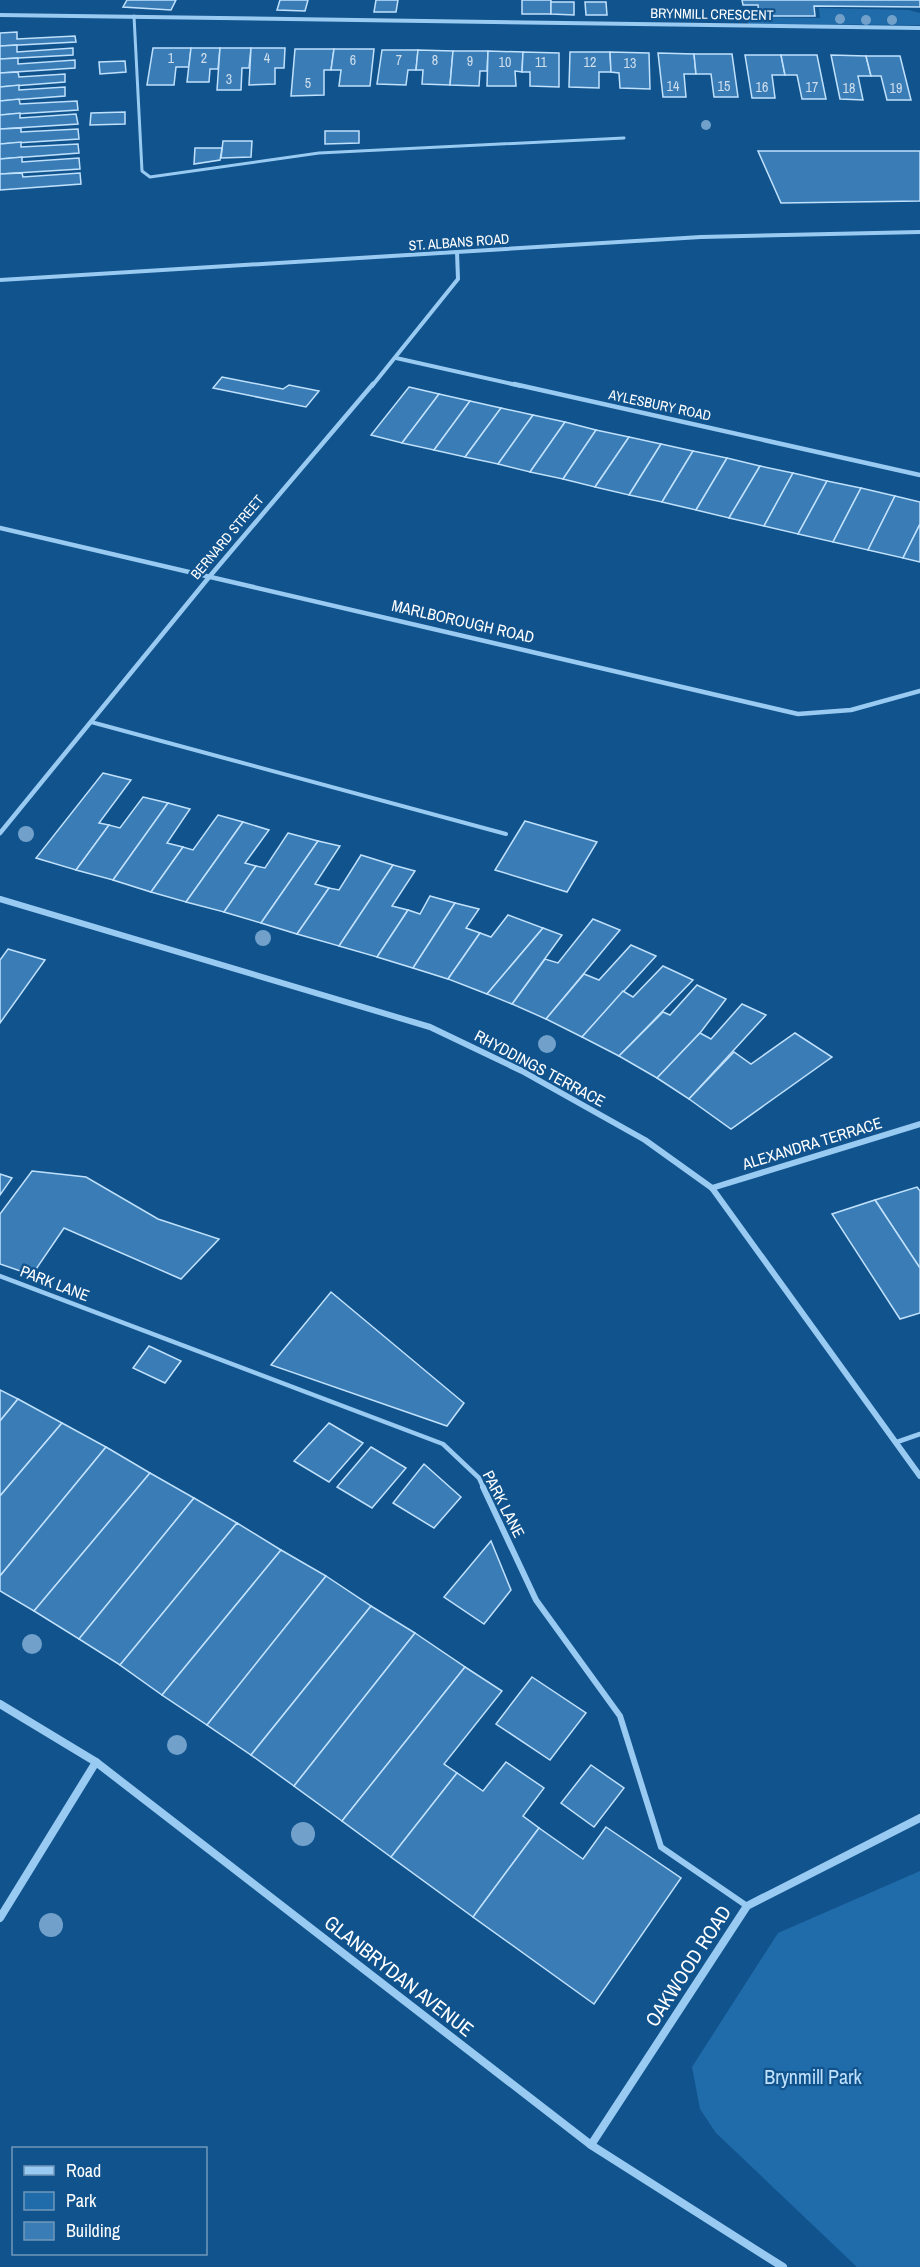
<svg xmlns="http://www.w3.org/2000/svg" width="920" height="2267" font-family="'Archivo Narrow',sans-serif">
  <style>
    .green { fill: #206caa }
    .building { fill: #3a7db6; stroke: #c0e1fd; stroke-width: 1.5 }
    .lines { fill: none; stroke-linecap: round; stroke-linejoin: round }
    .service-far3 { stroke: #99caf2; stroke-width: 3 }
    .service-far2 { stroke: #99caf2; stroke-width: 4 }
    .service-far1 { stroke: #99caf2; stroke-width: 4.5 }
    .service { stroke: #99caf2; stroke-width: 6 }
    .minor-far3 { stroke: #99caf2; stroke-width: 4 }
    .minor-far2 { stroke: #99caf2; stroke-width: 4.5 }
    .minor-far1 { stroke: #99caf2; stroke-width: 6 }
    .minor { stroke: #99caf2; stroke-width: 8 }
    .tree { fill: #71a1cb }
    .labels { text-anchor: middle; stroke-width: 4.5; stroke-linejoin: round; paint-order: stroke }
    .far-street-label { font-size: 14px; fill: #fff; stroke: #11538d }
    .number-label { font-size: 14px; fill: #cedeed }
    .street-label { font-size: 16px; fill: #fff; stroke: #11538d }
    .near-street-label { font-size: 20px; fill: #fff; stroke: #11538d }
    .near-park-label { font-size: 20px; fill: #c0e1fd; stroke: #11538d }
  </style>
  <rect width="100%" height="100%" fill="#11538d"/>
  <!-- green -->
  <g class="green">
    <path d="M819,8L909,10L920,13V25L748,24L747,17L820,18Z"/>
    <path d="M920,1871V2267H857L716,2133L700,2109L692,2067L778,1933Z"/>
  </g>
  <!-- building -->
  <g class="building">
    <path d="M127,0H176L171,10L123,7Z"/>
    <path d="M280,0H308L305,11L277,10Z"/>
    <path d="M376,0H398L396,12H374Z"/>
    <rect x="522" y="0" width="29" height="14"/>
    <path d="M742,0H920V7L814,6L815,16H759L758,5H743Z"/>
    <path d="M551,2H574V15L551,14Z"/>
    <path d="M585,2H606L607,15H586Z"/>
    <path d="M17,32V39L75,36L76,42L0,46V33Z"/>
    <path d="M17,45V52L73,48V55L0,59V46Z"/>
    <path d="M153,48H191L189,67H176L174,85H147Z"/>
    <path d="M191,48H220L218,69H210L209,82H187Z"/>
    <path d="M220,48H251L249,68H242L241,90H217Z"/>
    <path d="M251,48H285L284,68H275V84L249,85Z"/>
    <path d="M295,49H334L331,70H324V95L291,96Z"/>
    <path d="M334,49H374L370,86H339L341,70H331Z"/>
    <path d="M382,50H418L416,70H408L406,85L377,84Z"/>
    <path d="M418,50L453,51L450,85L422,84L423,70H416Z"/>
    <path d="M453,51H488L487,71H480L479,86L450,85Z"/>
    <path d="M488,51L523,52L522,72L515,71L516,86H487Z"/>
    <path d="M523,52L559,53V87L530,86V72H522Z"/>
    <path d="M570,52H610L611,72H599V88L569,87Z"/>
    <path d="M610,52L649,53L650,89L620,88L619,73L611,72Z"/>
    <path d="M658,53L694,54L696,74H684L686,97H663Z"/>
    <path d="M694,54H732L738,97H714L711,74H696Z"/>
    <path d="M745,55H781L785,75H772L775,98H752Z"/>
    <path d="M781,55H817L826,99H802L797,75H785Z"/>
    <path d="M831,55L866,56L871,76H858L863,100L840,99Z"/>
    <path d="M866,56H900L911,100H887L881,76H871Z"/>
    <path d="M18,58V64L75,60V68L0,73V59Z"/>
    <path d="M125,61L126,72L100,74L99,62Z"/>
    <path d="M18,72L19,77L65,74V82L0,87V73Z"/>
    <path d="M19,85V90L65,87V96L0,101V87Z"/>
    <path d="M19,99L20,104L77,101L78,110L0,115V101Z"/>
    <path d="M125,112V124L90,125L91,113Z"/>
    <path d="M20,113V118L76,114L78,124L0,129V115Z"/>
    <path d="M21,128V132L78,129L79,139L0,144V129Z"/>
    <path d="M325,131H359V143L325,144Z"/>
    <path d="M223,141H252L251,157L221,158Z"/>
    <path d="M21,142V147L78,144L79,153L0,159V144Z"/>
    <path d="M195,148H222L220,160L194,164Z"/>
    <path d="M758,151H920V201L781,203Z"/>
    <path d="M22,157V162L79,158L80,169L0,174V159Z"/>
    <path d="M22,173L23,177L80,173L81,184L0,190V174Z"/>
    <path d="M222,377L283,389L289,385L319,391L306,407L213,388Z"/>
    <path d="M409,387L439,394L402,443L371,435Z"/>
    <path d="M439,394L470,401L434,450L402,443Z"/>
    <path d="M470,401L501,408L465,457L434,450Z"/>
    <path d="M501,408L533,415L498,464L465,457Z"/>
    <path d="M533,415L565,422L530,472L498,464Z"/>
    <path d="M565,422L596,430L563,479L530,472Z"/>
    <path d="M596,430L629,437L595,487L563,479Z"/>
    <path d="M629,437L661,444L629,495L595,487Z"/>
    <path d="M661,444L693,451L662,502L629,495Z"/>
    <path d="M693,451L727,458L696,510L662,502Z"/>
    <path d="M727,458L760,466L729,518L696,510Z"/>
    <path d="M760,466L793,473L764,526L729,518Z"/>
    <path d="M793,473L827,481L798,534L764,526Z"/>
    <path d="M827,481L861,488L833,542L798,534Z"/>
    <path d="M861,488L895,496L868,550L833,542Z"/>
    <path d="M895,496L920,502V524L903,558L868,550Z"/>
    <path d="M920,524V562L903,558Z"/>
    <path d="M103,773L131,780L99,823L109,825L76,870L36,858Z"/>
    <path d="M143,797L168,803L113,880L76,870L109,825L120,828Z"/>
    <path d="M168,803L190,809L167,843L183,847L151,892L113,880Z"/>
    <path d="M218,815L243,822L186,902L151,892L183,847L193,850Z"/>
    <path d="M525,821L597,842L567,892L495,870Z"/>
    <path d="M243,822L269,830L245,863L256,866L224,912L186,902Z"/>
    <path d="M288,833L318,841L261,923L224,912L256,866L265,868Z"/>
    <path d="M318,841L340,846L315,884L329,888L297,934L261,923Z"/>
    <path d="M361,855L393,865L339,946L297,934L329,888L339,890Z"/>
    <path d="M393,865L415,871L392,906L408,910L377,957L339,946Z"/>
    <path d="M430,896L455,903L413,968L377,957L408,910L420,914Z"/>
    <path d="M455,903L479,909L466,928L480,933L448,979L413,968Z"/>
    <path d="M508,915L543,928L487,994L448,979L480,933L491,937Z"/>
    <path d="M593,919L620,930L546,1019L512,1004L545,959L558,963Z"/>
    <path d="M543,928L562,935L512,1004L487,994Z"/>
    <path d="M631,945L656,956L582,1037L546,1019L584,974L599,980Z"/>
    <path d="M8,949L45,960L0,1023V960Z"/>
    <path d="M663,966L693,980L619,1056L582,1037L623,991L633,997Z"/>
    <path d="M697,985L726,999L700,1033L657,1078L619,1056L663,1012L670,1015Z"/>
    <path d="M742,1004L766,1015L689,1099L657,1078L700,1033L711,1039Z"/>
    <path d="M795,1033L832,1057L731,1129L689,1099L734,1052L751,1064Z"/>
    <path d="M32,1171L86,1177L158,1219L219,1239L181,1279L64,1228L32,1275L0,1264V1214Z"/>
    <path d="M0,1174L12,1178L0,1195Z"/>
    <path d="M917,1187L920,1191V1268L875,1200Z"/>
    <path d="M875,1200L920,1268V1313L900,1319L832,1214Z"/>
    <path d="M331,1292L464,1403L447,1426L271,1365Z"/>
    <path d="M149,1346L181,1361L165,1383L133,1368Z"/>
    <path d="M0,1390L18,1399L0,1421Z"/>
    <path d="M18,1399L62,1423L0,1496V1421Z"/>
    <path d="M62,1423L106,1447L0,1576V1496Z"/>
    <path d="M329,1423L363,1443L329,1482L294,1461Z"/>
    <path d="M106,1447L150,1473L34,1611L0,1591V1576Z"/>
    <path d="M371,1447L406,1468L372,1508L337,1487Z"/>
    <path d="M424,1464L461,1497L434,1528L393,1503Z"/>
    <path d="M150,1473L194,1498L79,1639L34,1611Z"/>
    <path d="M194,1498L237,1523L120,1665L79,1639Z"/>
    <path d="M237,1523L281,1550L162,1695L120,1665Z"/>
    <path d="M491,1541L511,1590L484,1624L444,1597Z"/>
    <path d="M281,1550L326,1576L207,1725L162,1695Z"/>
    <path d="M326,1576L371,1606L251,1755L207,1725Z"/>
    <path d="M371,1606L415,1633L294,1786L251,1755Z"/>
    <path d="M415,1633L465,1667L342,1821L294,1786Z"/>
    <path d="M465,1667L502,1691L444,1764L457,1773L391,1857L342,1821Z"/>
    <path d="M532,1677L586,1713L550,1760L496,1724Z"/>
    <path d="M506,1762L544,1788L523,1816L539,1828L473,1917L391,1857L457,1773L483,1791Z"/>
    <path d="M591,1765L624,1788L594,1827L561,1803Z"/>
    <path d="M606,1827L681,1878L594,2004L473,1917L539,1828L583,1859Z"/>
  </g>
  <g class="lines">
    <!-- service-far3 -->
    <path class="service-far3" d="M134,16L142,171L150,177L319,153L624,138"/>
    <!-- service-far2 -->
    <path class="service-far2" d="M91,722L506,834"/>
    <!-- service-far1 -->
    <g class="service-far1">
      <path d="M0,1276L443,1444L479,1478L484,1489"/>
      <path d="M897,1442L920,1434"/>
    </g>
    <!-- service -->
    <path class="service" d="M483,1487L536,1600L620,1716L661,1847L747,1906"/>
    <!-- minor-far3 -->
    <g class="minor-far3">
      <path d="M0,15L920,28"/>
      <path d="M0,280L701,237L920,232"/>
      <path d="M396,358L521,386"/>
      <path d="M372,386L458,279L457,252"/>
    </g>
    <!-- minor-far2 -->
    <g class="minor-far2">
      <path d="M514,384L920,475"/>
      <path d="M0,528L798,714L851,710L920,691"/>
      <path d="M0,833L210,576L373,384"/>
    </g>
    <!-- minor-far1 -->
    <g class="minor-far1">
      <path d="M0,899L430,1027L522,1071L645,1140L712,1188L920,1476"/>
      <path d="M712,1188L920,1124"/>
    </g>
    <!-- minor -->
    <g class="minor">
      <path d="M0,1704L96,1762L591,2145L783,2267"/>
      <path d="M0,1918L96,1762"/>
      <path d="M591,2145L747,1906L920,1818"/>
    </g>
  </g>
  <!-- trees -->
  <g class="tree">
    <circle cx="840" cy="19" r="5"/>
    <circle cx="866" cy="20" r="5"/>
    <circle cx="892" cy="20" r="5"/>
    <circle cx="706" cy="125" r="5"/>
    <circle cx="26" cy="834" r="8"/>
    <circle cx="263" cy="938" r="8"/>
    <circle cx="547" cy="1044" r="9"/>
    <circle cx="32" cy="1644" r="10"/>
    <circle cx="177" cy="1745" r="10"/>
    <circle cx="303" cy="1834" r="12"/>
    <circle cx="51" cy="1925" r="12"/>
  </g>
  <g class="labels">
    <!-- far-street labels -->
    <g class="far-street-label">
      <text transform="translate(712 14) rotate(1)" y="5">BRYNMILL CRESCENT</text>
      <text transform="translate(459 242) rotate(-4)" y="5">ST. ALBANS ROAD</text>
      <text transform="translate(660 405) rotate(12)" y="5">AYLESBURY ROAD</text>
      <text transform="translate(227 537) rotate(-50)" y="5">BERNARD STREET</text>
    </g>
    <!-- number labels -->
    <g class="number-label">
      <text x="171" y="63">1</text>
      <text x="204" y="63">2</text>
      <text x="267" y="63">4</text>
      <text x="353" y="65">6</text>
      <text x="399" y="65">7</text>
      <text x="435" y="65">8</text>
      <text x="470" y="66">9</text>
      <text x="505" y="67">10</text>
      <text x="541" y="67">11</text>
      <text x="590" y="67">12</text>
      <text x="630" y="68">13</text>
      <text x="229" y="84">3</text>
      <text x="308" y="88">5</text>
      <text x="673" y="91">14</text>
      <text x="724" y="91">15</text>
      <text x="762" y="92">16</text>
      <text x="812" y="92">17</text>
      <text x="849" y="93">18</text>
      <text x="896" y="93">19</text>
    </g>
    <!-- street labels -->
    <g class="street-label">
      <text transform="translate(463 621) rotate(13)" y="6">MARLBOROUGH ROAD</text>
      <text transform="translate(540 1068) rotate(28)" y="6">RHYDDINGS TERRACE</text>
      <text transform="translate(812 1143) rotate(-17)" y="6">ALEXANDRA TERRACE</text>
      <text transform="translate(55 1283) rotate(21)" y="6">PARK LANE</text>
      <text transform="translate(504 1504) rotate(63)" y="6">PARK LANE</text>
    </g>
    <!-- near-street labels -->
    <g class="near-street-label">
      <text transform="translate(688 1966) rotate(-57)" y="7">OAKWOOD ROAD</text>
      <text transform="translate(399 1976) rotate(38)" y="7">GLANBRYDAN AVENUE</text>
    </g>
    <!-- near-park labels -->
    <g class="near-park-label">
      <text x="813" y="2084">Brynmill Park</text>
    </g>
  </g>
  <!-- legend -->
  <rect x="12" y="2147" width="195" height="108" fill="#11538d" stroke="#7098bb" stroke-width="1.5"/>
  <rect x="24" y="2166" width="30" height="9" fill="#99caf2" stroke="#7098bb" stroke-width="1.5"/>
  <text x="66" y="2177" font-size="18" fill="#ffffff">Road</text>
  <rect x="24" y="2192" width="30" height="18" fill="#206caa" stroke="#7098bb" stroke-width="1.5"/>
  <text x="66" y="2207" font-size="18" fill="#ffffff">Park</text>
  <rect x="24" y="2222" width="30" height="18" fill="#3a7db6" stroke="#7098bb" stroke-width="1.5"/>
  <text x="66" y="2237" font-size="18" fill="#ffffff">Building</text>
</svg>
